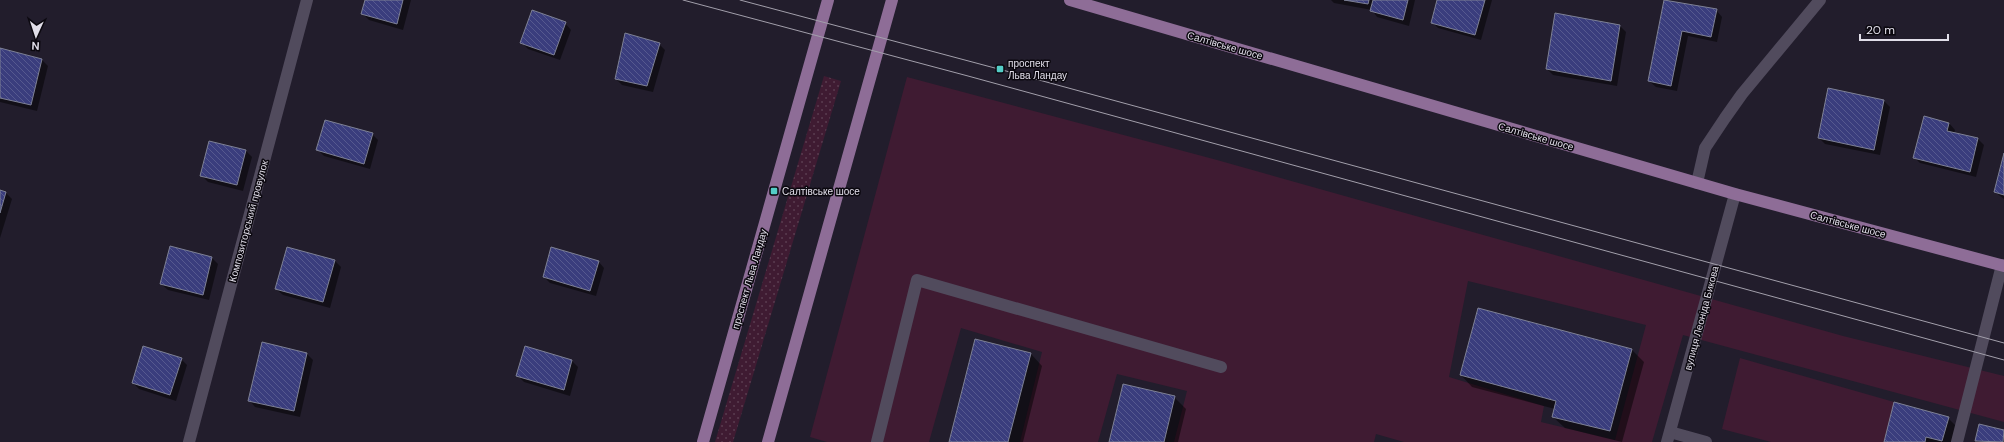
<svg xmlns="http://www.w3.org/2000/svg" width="2004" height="442" font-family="'DM Sans',sans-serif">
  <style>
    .grass { fill: url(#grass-dots) }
    .garden { fill: #3f1b32; fill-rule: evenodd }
    .shadow { fill: #0007 }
    .building { fill: url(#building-back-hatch); stroke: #7e8195 }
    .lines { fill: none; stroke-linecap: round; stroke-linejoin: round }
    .minor { stroke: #514b5d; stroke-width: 12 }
    .major { stroke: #8e6d97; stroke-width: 12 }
    .tram { stroke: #a29fab; stroke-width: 1 }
    .poi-dot { fill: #54cdc7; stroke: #0b080f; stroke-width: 1.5 }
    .labels { text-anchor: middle; stroke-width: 3; stroke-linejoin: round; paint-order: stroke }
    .street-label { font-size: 10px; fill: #e1dee9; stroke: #0b080f }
    .poi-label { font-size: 10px; fill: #e1dee9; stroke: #0b080f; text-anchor: start }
  </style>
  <defs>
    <pattern id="grass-dots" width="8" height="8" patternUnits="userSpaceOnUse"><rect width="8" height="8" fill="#3f1b32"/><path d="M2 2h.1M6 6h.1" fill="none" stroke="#5a3c50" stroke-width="1.8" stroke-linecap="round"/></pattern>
    <pattern id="building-back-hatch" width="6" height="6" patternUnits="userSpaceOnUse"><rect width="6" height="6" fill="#3a3d7d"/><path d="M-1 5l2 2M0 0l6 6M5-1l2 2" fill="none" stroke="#56598f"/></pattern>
  </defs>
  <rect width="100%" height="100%" fill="#221d2c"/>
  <!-- grass -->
  <path class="grass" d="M824,76L841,81L733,442H715Z"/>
  <!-- garden -->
  <g class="garden">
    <path d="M907,77L1217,160L1843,336L2004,376V422L1683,335L1652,442H1404L1376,434L1374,442H1174L1187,391L1117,374L1098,442H1020L1042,352L961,328L929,442H827L810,437ZM1468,281L1646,325L1615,440L1541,422L1544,406L1449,377Z"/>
    <path d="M1740,358L1894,402L1884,442H1771L1722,429Z"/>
  </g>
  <!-- shadow -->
  <g class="shadow">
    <path d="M366,0H411L403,30L369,20L363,14Z"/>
    <path d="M1331,0H1415L1409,26L1377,17L1372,10L1334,3Z"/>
    <path d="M1438,0H1492L1481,40L1438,28L1432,22Z"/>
    <path d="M1665,0L1716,10L1722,17L1717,42L1688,36L1677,91L1656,87L1649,81Z"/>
    <path d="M1556,14L1620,26L1626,32L1617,86L1553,75L1547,69Z"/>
    <path d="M565,23L571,30L560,60L528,49L521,42Z"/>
    <path d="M659,44L665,50L653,92L622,85L616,79Z"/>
    <path d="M0,49L41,59L48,66L37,111L0,102Z"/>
    <path d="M1884,101L1890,107L1880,155L1825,144L1819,138Z"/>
    <path d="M1949,123L1955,130L1954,134L1978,139L1984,145L1976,177L1920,163L1914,157Z"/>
    <path d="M372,134L378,140L370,169L324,156L318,150Z"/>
    <path d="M210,142L246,151L252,157L243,191L208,182L201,175Z"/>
    <path d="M2004,157V199L1995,192Z"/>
    <path d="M0,191L6,193L12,199L0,238Z"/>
    <path d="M171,247L212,258L218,264L209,300L168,290L161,284Z"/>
    <path d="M335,261L341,267L330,308L283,295L276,289Z"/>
    <path d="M598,261L604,268L596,296L550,283L544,277Z"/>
    <path d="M1478,309L1632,350L1644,362L1622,442L1565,428L1553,417L1555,409L1472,387L1461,375Z"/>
    <path d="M263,344L307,354L313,360L300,417L255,407L249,400Z"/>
    <path d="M526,348L572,361L578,367L570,396L524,382L518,376Z"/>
    <path d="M1031,354L1042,366L1023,442H950Z"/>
    <path d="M181,359L187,365L176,401L139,389L133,383Z"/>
    <path d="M1174,397L1186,409L1178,442H1110Z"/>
    <path d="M1948,418L1960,430L1957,442H1885Z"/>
    <path d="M1980,426L2004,432V442H1977Z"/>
  </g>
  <!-- building -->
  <g class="building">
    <path d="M365,0H403L397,24L361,14Z"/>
    <path d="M1344,0H1369L1368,4Z"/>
    <path d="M1373,0H1408L1403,20L1370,11Z"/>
    <path d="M1437,0H1485L1475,35L1431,23Z"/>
    <path d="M1664,0L1717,9L1711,37L1682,31L1671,86L1648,81Z"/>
    <path d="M532,10L566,22L554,55L520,43Z"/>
    <path d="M1555,13L1620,25L1611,81L1546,69Z"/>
    <path d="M625,33L660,43L647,86L615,79Z"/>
    <path d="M0,48L42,59L31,105L0,98Z"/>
    <path d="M1828,88L1884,100L1874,150L1818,138Z"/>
    <path d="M1924,116L1949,123L1947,131L1978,138L1970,172L1913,158Z"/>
    <path d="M325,120L373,133L364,164L316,150Z"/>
    <path d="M209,141L246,150L237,185L200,176Z"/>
    <path d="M2004,153V195L1994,192Z"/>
    <path d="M0,190L6,192L0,213Z"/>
    <path d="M170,246L212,257L203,295L160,284Z"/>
    <path d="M287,247L335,260L323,302L275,289Z"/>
    <path d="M551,247L599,261L590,291L543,277Z"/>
    <path d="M1478,308L1632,349L1610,431L1552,417L1556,401L1460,375Z"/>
    <path d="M975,339L1031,353L1008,442H949Z"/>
    <path d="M262,342L307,353L294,411L248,401Z"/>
    <path d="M143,346L182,358L170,395L132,383Z"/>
    <path d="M525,346L572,360L564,390L516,376Z"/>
    <path d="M1123,384L1175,396L1164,442H1109Z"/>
    <path d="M1894,402L1949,417L1942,441L1926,437L1925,442H1884Z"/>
    <path d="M1979,424L2004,430L2003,442L1975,441Z"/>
  </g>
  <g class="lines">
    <!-- minor -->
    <g class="minor">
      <path d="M1697,183L1705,148L1725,118L1742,94L1820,0"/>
      <path d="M1670,432L1706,442"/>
      <path d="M189,442L307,0"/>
      <path d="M877,442L917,280L1221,367"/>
      <path d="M1667,442L1735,194"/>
      <path d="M1957,442L2002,265"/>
    </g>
    <!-- major -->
    <g class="major">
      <path d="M1070,0L1735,194L2004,266"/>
      <path d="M703,442L828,0"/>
      <path d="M768,442L892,0"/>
    </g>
    <!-- tram -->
    <g class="tram">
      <path d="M683,0L968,76L2004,360"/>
      <path d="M740,0L1006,71L2004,343"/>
    </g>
  </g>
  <!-- markers -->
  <g class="poi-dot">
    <rect x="996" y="65" width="8" height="8" rx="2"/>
    <rect x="770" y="187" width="8" height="8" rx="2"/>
  </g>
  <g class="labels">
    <!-- street labels -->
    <g class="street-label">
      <text transform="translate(1225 45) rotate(16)" y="4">Салтівське шосе</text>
      <text transform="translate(1536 136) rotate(16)" y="4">Салтівське шосе</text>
      <text transform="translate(248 221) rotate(-75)" y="4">Композиторський провулок</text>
      <text transform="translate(1848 224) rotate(15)" y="4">Салтівське шосе</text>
      <text transform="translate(749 279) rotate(-74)" y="4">проспект Льва Ландау</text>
      <text transform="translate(1701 318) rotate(-75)" y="4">вулиця Леоніда Бикова</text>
    </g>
    <!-- poi labels -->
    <g class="poi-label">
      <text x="1008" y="67">проспект<tspan x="1008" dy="12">Льва Ландау</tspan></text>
      <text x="782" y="195">Салтівське шосе</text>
    </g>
  </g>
  <!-- north arrow -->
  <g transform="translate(36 36) rotate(183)" stroke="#0b080f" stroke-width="3" paint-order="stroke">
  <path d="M0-3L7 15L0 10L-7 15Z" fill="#e1dee9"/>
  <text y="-6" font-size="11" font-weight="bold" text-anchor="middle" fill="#e1dee9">N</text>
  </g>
  <!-- scale -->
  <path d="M1860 34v6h88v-6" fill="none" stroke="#e1dee9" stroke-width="2"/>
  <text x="1866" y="34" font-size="12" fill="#e1dee9" stroke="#0b080f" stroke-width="3" paint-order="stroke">20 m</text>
</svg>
